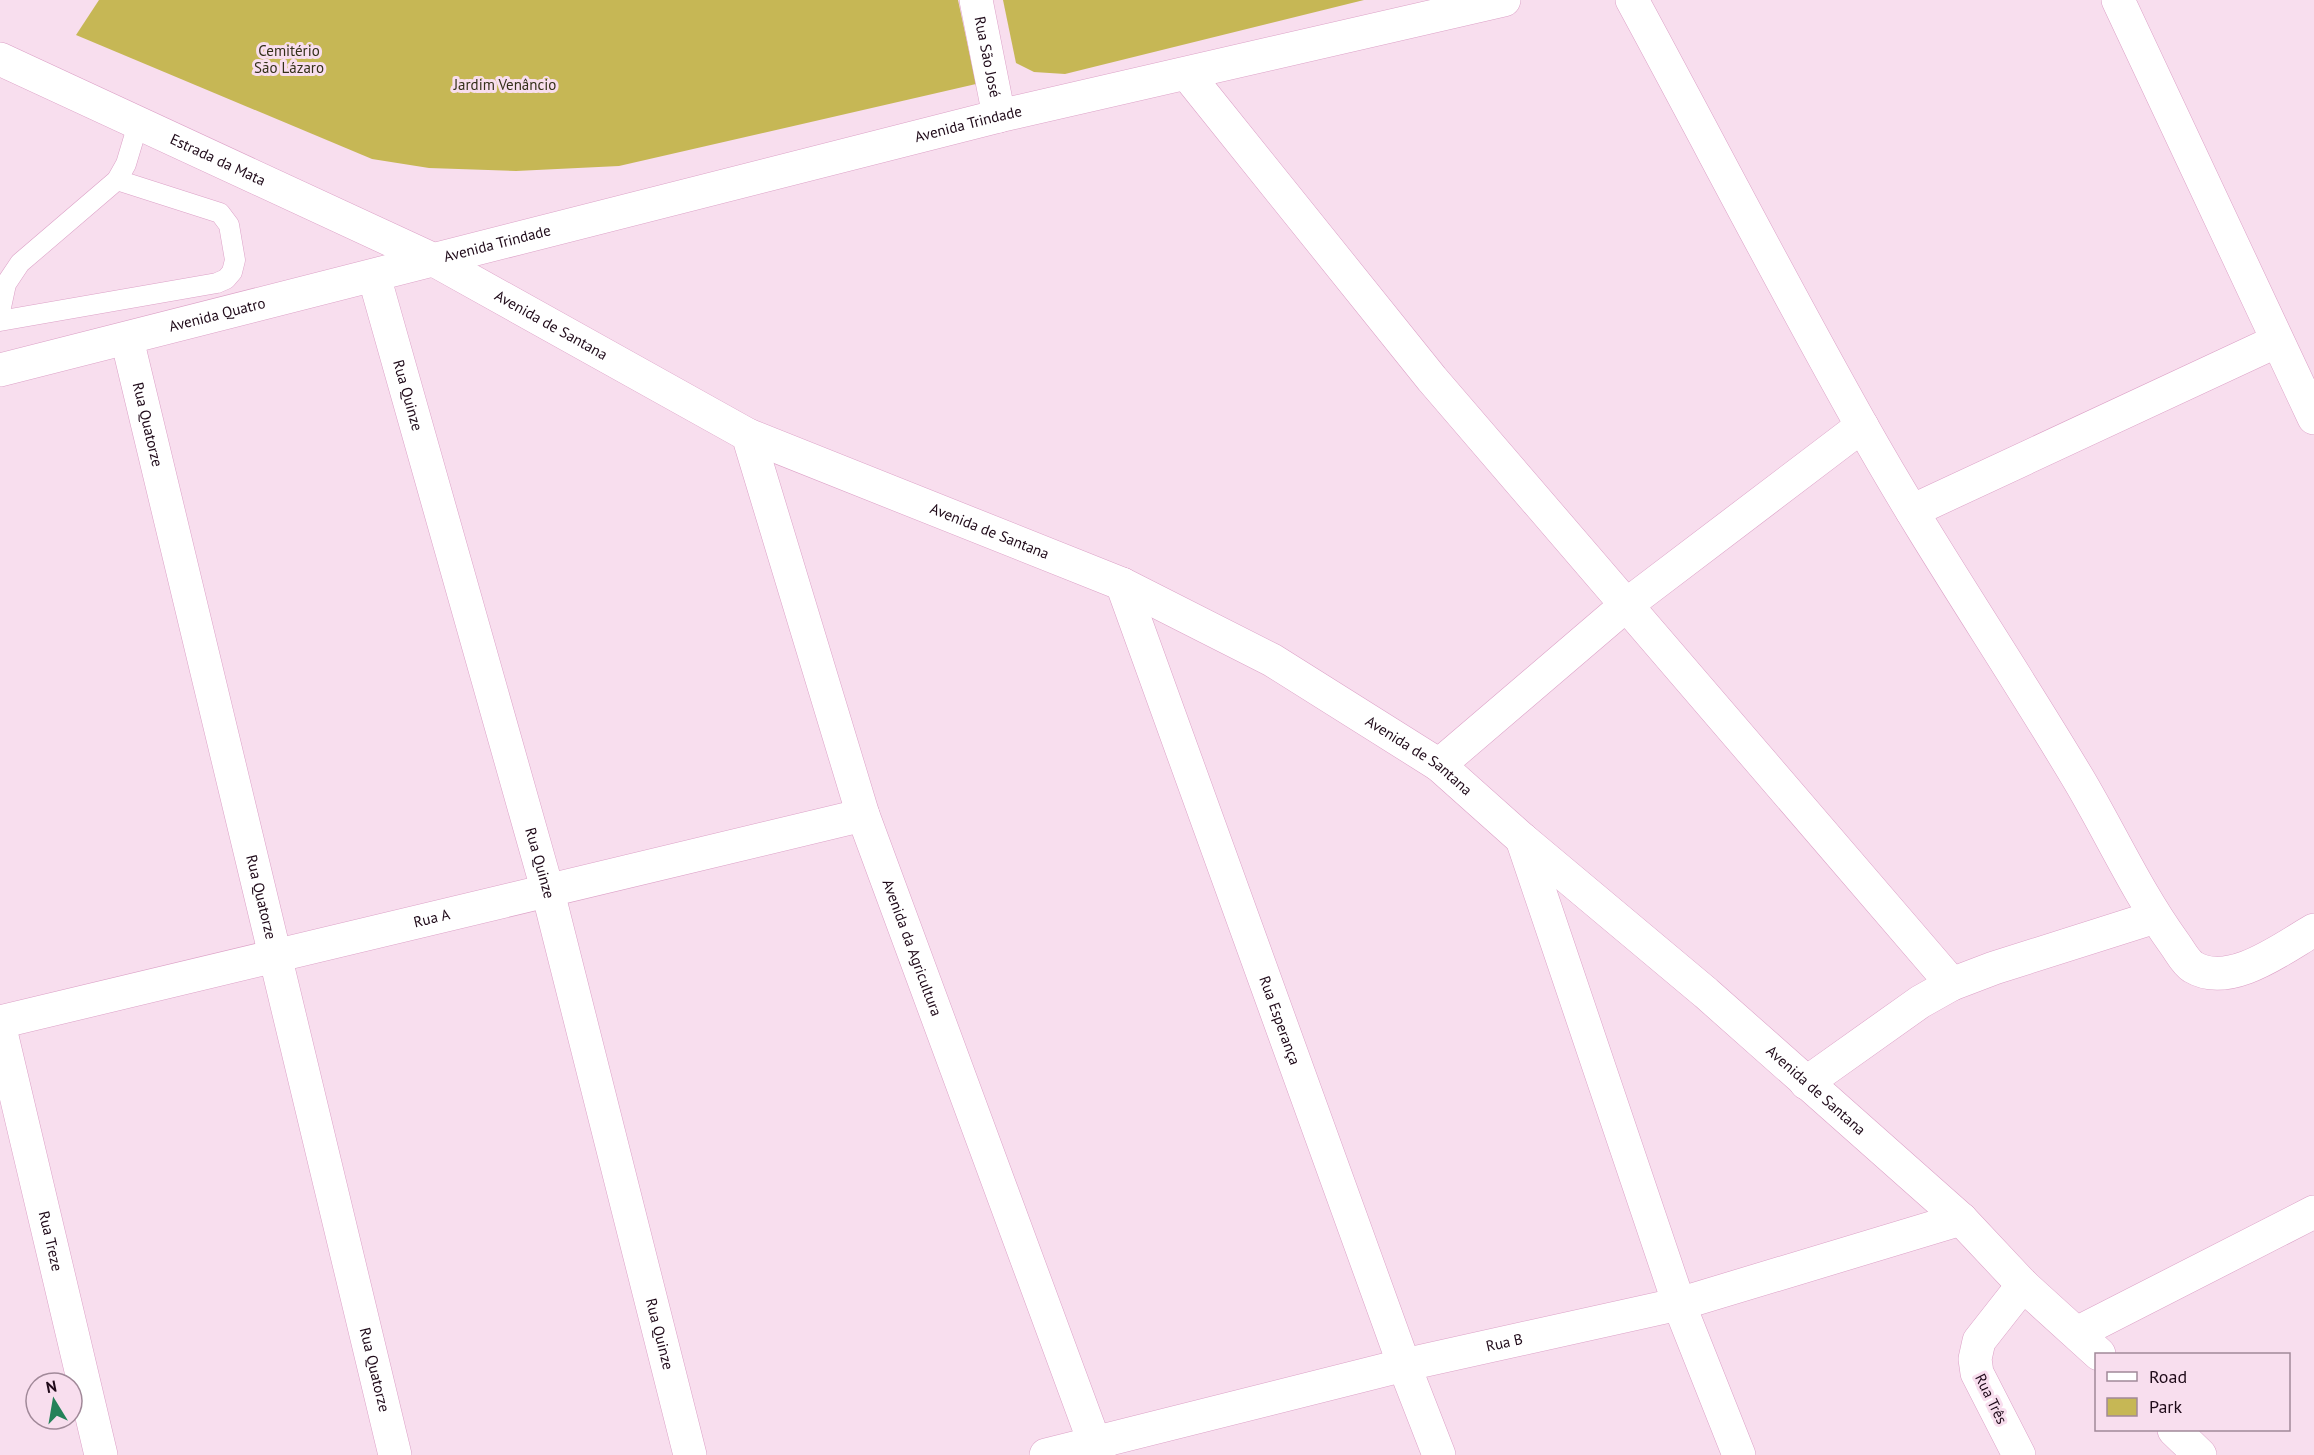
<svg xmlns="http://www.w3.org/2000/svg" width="2314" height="1455" font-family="'PT Sans',sans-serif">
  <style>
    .green { fill: #c6b755 }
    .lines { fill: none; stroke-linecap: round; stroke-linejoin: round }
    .service-casing { stroke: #dca1c7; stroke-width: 21 }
    .minor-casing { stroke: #dca1c7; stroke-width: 34 }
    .tertiary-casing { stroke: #dca1c7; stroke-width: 34 }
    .secondary-casing { stroke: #dca1c7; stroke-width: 34 }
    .service { stroke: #fff; stroke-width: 20 }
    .minor { stroke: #fff; stroke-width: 33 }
    .tertiary { stroke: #fff; stroke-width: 33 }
    .secondary { stroke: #fff; stroke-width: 33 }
    .labels { text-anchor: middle; stroke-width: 6; stroke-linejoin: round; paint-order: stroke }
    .park-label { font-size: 15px; fill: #34301a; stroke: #f8deee }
    .street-label { font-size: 15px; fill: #1f0a19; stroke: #f8deee }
  </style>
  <rect width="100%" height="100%" fill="#f8deee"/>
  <!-- green -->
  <g class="green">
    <path d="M99,0H958L976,84L619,166L516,171L429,168L372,159L76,35Z"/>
    <path d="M1003,0H1364L1065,74L1034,72L1016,63Z"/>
  </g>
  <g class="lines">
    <!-- service casing -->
    <g class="service-casing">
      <g id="service">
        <path d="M0,312L6,284L20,263L117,180L126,164L138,124"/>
        <path d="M0,321L217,283L226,279L232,272L235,260L229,225L220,213L117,180"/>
      </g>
    </g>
    <!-- minor casing -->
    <g class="minor-casing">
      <g id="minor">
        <path id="s1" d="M976,0L999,116"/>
        <path d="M1632,0C1709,142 1783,286 1862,426C1930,547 2008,661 2079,780C2111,834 2137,892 2174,943C2180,951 2185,962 2193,967C2230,989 2283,948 2314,930"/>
        <path d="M2118,0L2314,418"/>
        <path d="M1187,74L1432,379L1952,984"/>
        <path id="s2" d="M374,276L548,892L690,1455"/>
        <path id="s3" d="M127,339L395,1455"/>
        <path id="s4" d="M748,435L1122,584L1272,660L1439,765L1522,839L1706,993L1961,1219L2023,1285L2099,1354"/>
        <path d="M1912,511L2277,341"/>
        <path id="s5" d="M1122,584L1404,1365L1439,1455"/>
        <path d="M1439,765L1625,606L1862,426"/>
        <path d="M1522,839L1679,1304L1739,1455"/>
        <path id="s6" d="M0,1022C287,952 575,885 863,815"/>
        <path id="s7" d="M0,1028L101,1455"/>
        <path d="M1806,1083L1920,1002L1952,984L1994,968L2155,917"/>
        <path d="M2077,1333L2314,1212"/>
        <path d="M2174,1430L2200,1455"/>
        <path id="s8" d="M1046,1455L1404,1365L1679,1304L1961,1219"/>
        <path d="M2019,1455L1977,1373L1975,1359L1979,1341L2023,1285"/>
      </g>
    </g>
    <!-- tertiary casing -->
    <g class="tertiary-casing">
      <g id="tertiary">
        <path id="s9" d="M434,260L748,435L863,815L1099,1455"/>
      </g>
    </g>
    <!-- secondary casing -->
    <g class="secondary-casing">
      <g id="secondary">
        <path id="s10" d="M0,59L434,260"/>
        <path id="s11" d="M0,370L999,116L1504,0"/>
      </g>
    </g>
    <!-- service -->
    <use href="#service" class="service"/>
    <!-- minor -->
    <use href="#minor" class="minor"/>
    <!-- tertiary -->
    <use href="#tertiary" class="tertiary"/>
    <!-- secondary -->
    <use href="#secondary" class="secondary"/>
  </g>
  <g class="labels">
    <!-- park labels -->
    <g class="park-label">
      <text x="289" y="56">Cemitério<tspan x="289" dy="17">São Lázaro</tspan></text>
      <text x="505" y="90">Jardim Venâncio</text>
    </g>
    <!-- street labels -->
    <g class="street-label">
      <text dy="5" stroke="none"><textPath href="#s1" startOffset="58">Rua São José</textPath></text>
      <text dy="5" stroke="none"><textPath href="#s11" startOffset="999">Avenida Trindade</textPath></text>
      <text dy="5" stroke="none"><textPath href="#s10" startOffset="240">Estrada da Mata</textPath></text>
      <text dy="5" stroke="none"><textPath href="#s11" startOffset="513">Avenida Trindade</textPath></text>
      <text dy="5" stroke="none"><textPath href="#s11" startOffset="224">Avenida Quatro</textPath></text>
      <text dy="5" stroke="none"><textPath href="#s9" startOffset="134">Avenida de Santana</textPath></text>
      <text dy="5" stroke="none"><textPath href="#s2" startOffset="124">Rua Quinze</textPath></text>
      <text dy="5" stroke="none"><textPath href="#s3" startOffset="88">Rua Quatorze</textPath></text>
      <text dy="5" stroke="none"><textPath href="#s4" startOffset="260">Avenida de Santana</textPath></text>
      <text dy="5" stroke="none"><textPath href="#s4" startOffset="746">Avenida de Santana</textPath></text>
      <text dy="5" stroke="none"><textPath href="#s2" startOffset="610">Rua Quinze</textPath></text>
      <text dy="5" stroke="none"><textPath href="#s3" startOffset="574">Rua Quatorze</textPath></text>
      <text dy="5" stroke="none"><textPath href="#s6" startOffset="444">Rua A</textPath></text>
      <text dy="5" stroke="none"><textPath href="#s9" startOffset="898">Avenida da Agricultura</textPath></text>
      <text dy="5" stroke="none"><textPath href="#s5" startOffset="464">Rua Esperança</textPath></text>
      <text dy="5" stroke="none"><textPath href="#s4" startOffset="1266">Avenida de Santana</textPath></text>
      <text dy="5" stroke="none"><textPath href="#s7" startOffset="219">Rua Treze</textPath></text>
      <text dy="5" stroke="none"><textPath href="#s2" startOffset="1096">Rua Quinze</textPath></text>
      <text dy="5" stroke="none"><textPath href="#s8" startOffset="472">Rua B</textPath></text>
      <text dy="5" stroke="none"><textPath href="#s3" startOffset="1060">Rua Quatorze</textPath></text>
      <text transform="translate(1991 1399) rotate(64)" y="5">Rua Três</text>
    </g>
  </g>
  <!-- legend -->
  <rect x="2095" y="1353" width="195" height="78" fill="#f8deee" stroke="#a18999" stroke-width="1.5"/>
  <rect x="2107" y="1372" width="30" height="9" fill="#ffffff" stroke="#a18999" stroke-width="1.5"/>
  <text x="2149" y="1383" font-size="18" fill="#1f0a19">Road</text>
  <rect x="2107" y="1398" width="30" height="18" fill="#c6b755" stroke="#a18999" stroke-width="1.5"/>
  <text x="2149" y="1413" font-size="18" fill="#1f0a19">Park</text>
  <!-- north arrow -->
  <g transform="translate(54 1401) rotate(349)"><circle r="28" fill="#f8deee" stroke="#a18999" stroke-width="1.5"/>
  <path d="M0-4.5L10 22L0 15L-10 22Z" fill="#238259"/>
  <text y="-9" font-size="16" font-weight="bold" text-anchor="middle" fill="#1f0a19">N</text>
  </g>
</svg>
